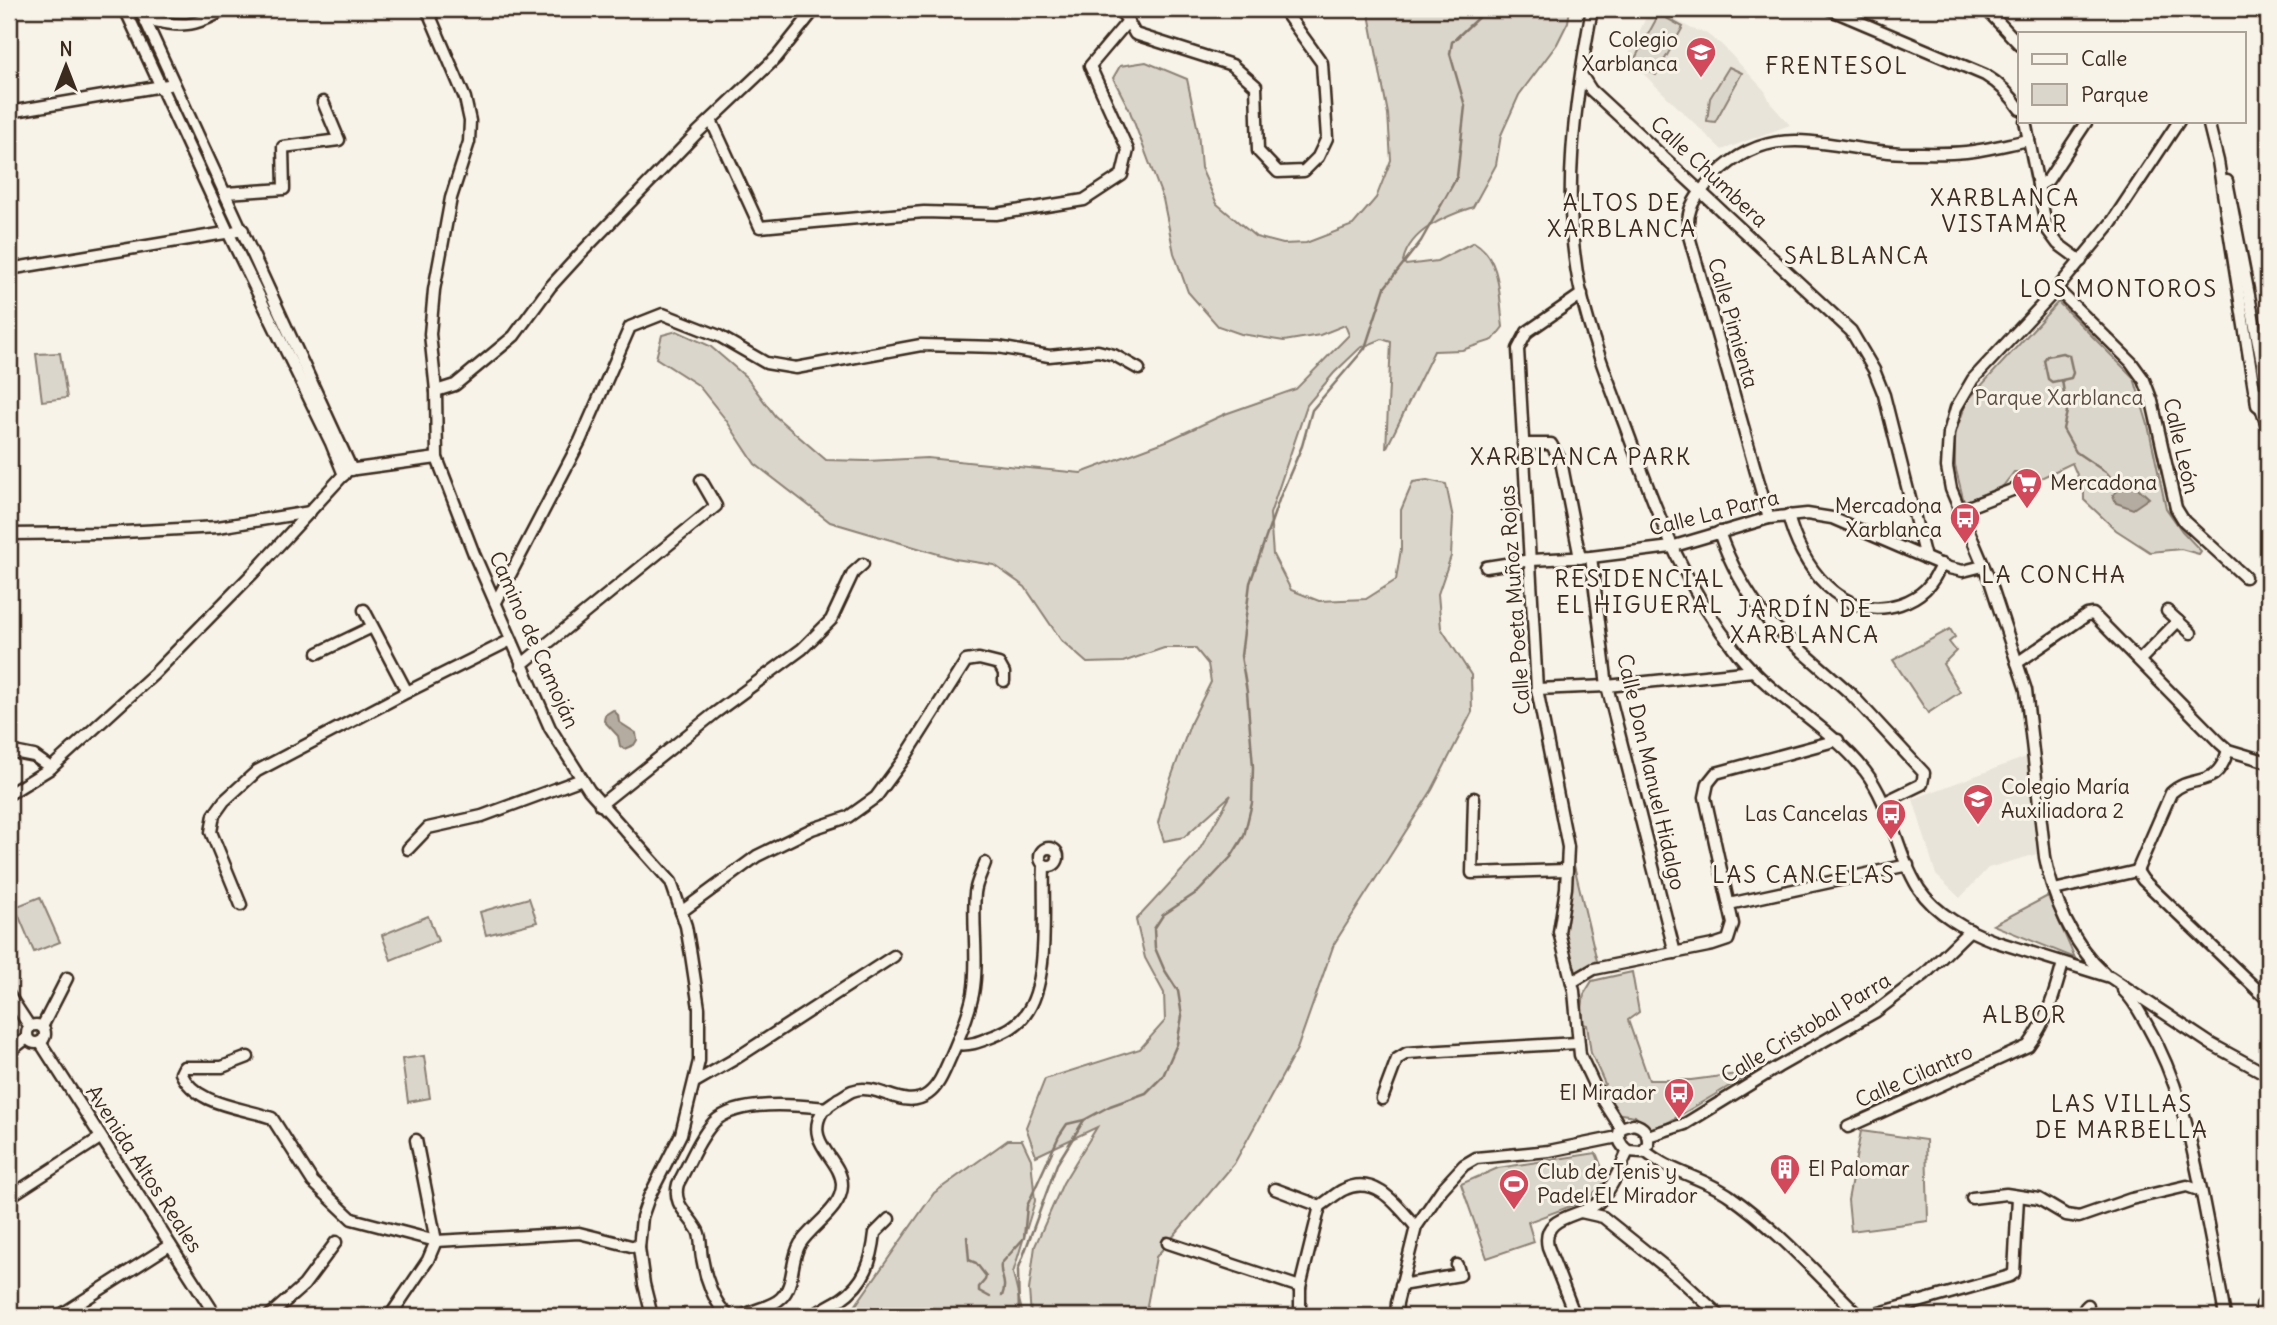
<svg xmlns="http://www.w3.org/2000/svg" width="2277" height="1325" font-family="Delius,sans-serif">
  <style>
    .built { fill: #e9e4d9 }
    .green { fill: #dbd6cb; stroke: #8b8074; stroke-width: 2 }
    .water { fill: #b4aca0; stroke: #84786c; stroke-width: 2 }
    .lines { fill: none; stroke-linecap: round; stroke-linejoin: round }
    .stream { stroke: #84786c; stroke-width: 2.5 }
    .minor-casing { stroke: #3b2a1e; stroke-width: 15 }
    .minor { stroke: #f7f3e8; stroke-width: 10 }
    .labels { text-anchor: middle; stroke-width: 6; stroke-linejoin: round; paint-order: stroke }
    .poi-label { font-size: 21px; fill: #3b2a1e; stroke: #f7f3e8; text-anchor: end }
    .street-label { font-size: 21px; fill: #3b2a1e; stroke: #f7f3e8 }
    .park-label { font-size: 21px; fill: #5b4c41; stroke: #f7f3e8 }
    .neighbourhood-label { font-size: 23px; letter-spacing: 2px; fill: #3b2a1e; stroke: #f7f3e8 }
  </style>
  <rect width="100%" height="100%" fill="#f7f3e8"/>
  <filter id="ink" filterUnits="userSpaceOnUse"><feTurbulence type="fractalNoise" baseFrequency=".0143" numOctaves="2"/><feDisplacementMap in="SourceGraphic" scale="14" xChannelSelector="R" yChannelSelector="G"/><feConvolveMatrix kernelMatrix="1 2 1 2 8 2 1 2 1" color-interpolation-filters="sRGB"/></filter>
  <g filter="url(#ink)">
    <!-- built -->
    <g class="built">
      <path d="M1650,9H1656L1692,29L1704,32L1722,45L1765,91L1771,104L1790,125L1722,150L1627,58Z"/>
      <path d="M2026,757L2037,854L1988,868L1960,898L1936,875L1913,799Z"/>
    </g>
    <!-- green -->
    <g class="green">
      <path d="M1368,9H1570L1568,22L1557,44L1519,95L1501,135L1496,165L1473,207C1446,216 1410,230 1403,261L1406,265L1437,261L1474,242C1502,258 1499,298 1503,327L1493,340L1462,350L1434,351L1386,449L1391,342L1382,339L1360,348L1334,373L1307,405L1270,514L1273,555L1291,590L1319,601L1366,599L1396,580L1401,549V510L1413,482L1427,480L1446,484L1453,518L1451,556L1438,594L1441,628L1471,675L1472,712L1432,790L1334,944L1297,1049L1234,1164L1156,1257L1145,1316H1031L1029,1290L1035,1246L1063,1183L1097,1127L1036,1156L1026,1127L1045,1079L1140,1049L1165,1021L1164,993L1145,958L1136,920L1197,854L1231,795L1184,837L1164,841L1158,823L1166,792L1191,722L1211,682L1208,664L1195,648H1164L1123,662L1087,663L1061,640L1025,587L994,565L955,559L830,522L755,464L726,420L698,385L656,358L662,335L677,331L710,346L746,377L775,416L826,460L867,461L927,458L1081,473L1169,440L1225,414L1296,389L1349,335L1345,325L1320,335L1284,341L1241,334L1218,326L1188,292L1174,253L1163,199L1129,109L1113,78L1120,66L1146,62L1187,79L1198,131L1201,168L1217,204L1256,237L1283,244L1306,243L1353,225L1376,198L1391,160L1388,114Z"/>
      <path d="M1659,14L1683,27L1656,75L1633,62Z"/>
      <path d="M1729,67L1742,73L1715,122L1707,121L1710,98Z"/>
      <path d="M2058,302L2134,378L2148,425L2166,508L2182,531L2201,551L2199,554L2181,549L2150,552L2116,530L2084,500V491L2072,463L2039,479L2026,472H2014L2003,486L1964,502L1955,466V434L1967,401Z"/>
      <path d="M60,353L67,398L42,401L36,354Z"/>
      <path d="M1950,629L1955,637L1949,642L1956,651L1943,664L1960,692L1928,713L1893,660Z"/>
      <path d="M1572,857L1597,961L1573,974L1564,929L1568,905Z"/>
      <path d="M2048,896L2075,958L1993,925Z"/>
      <path d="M40,897L60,942L34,952L15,907Z"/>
      <path d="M529,898L537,922L486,935L480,912Z"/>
      <path d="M428,916L438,941L391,960L382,935Z"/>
      <path d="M1632,972L1639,1012L1628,1020L1649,1080H1691L1753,1072L1667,1123L1670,1128L1650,1130L1635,1116L1614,1113L1600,1089L1605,1084L1591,1053L1587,1025L1580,1023L1584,994L1592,981Z"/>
      <path d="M424,1056L430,1098L408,1102L402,1059Z"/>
      <path d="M1861,1131L1926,1140L1928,1221L1851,1231L1848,1200Z"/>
      <path d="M1008,1140H1022L1031,1159L1035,1201L1013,1273L1023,1316H844L853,1309L934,1193Z"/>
      <path d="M1596,1153L1607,1180L1587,1200L1528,1222L1534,1242L1487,1258L1461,1184L1498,1168Z"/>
    </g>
    <!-- water -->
    <g class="water">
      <path d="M2129,480L2149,498L2133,509L2116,503L2113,495Z"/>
      <path d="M613,710L618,715L619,722L636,733L637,740L634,745L624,749L620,746L618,736L604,721L605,715Z"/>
    </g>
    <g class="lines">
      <!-- stream -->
      <g class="stream">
        <path d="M2062,380L2052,382L2048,379L2044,360L2047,356L2062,353L2069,355L2073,373L2071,378L2062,380L2067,412L2063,429L2076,452L2107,473L2120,489"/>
        <path d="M967,1237L969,1260L976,1263L986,1276L985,1280L979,1287V1291L990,1297"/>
        <path d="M1002,1296C1008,1281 999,1276 1001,1264L1024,1238L1027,1206L1059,1136L1067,1124L1084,1120"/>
        <path d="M1019,1316L1018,1270L1057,1164L1084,1120L1110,1106L1146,1093L1163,1076L1177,1044L1182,1016L1178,991L1164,969L1155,948L1154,929L1163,915L1199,891L1231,857L1244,836L1252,803L1253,767L1247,692L1241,656L1250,583L1280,497L1302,446L1312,410L1365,348L1385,287L1421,241L1457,177L1465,106L1450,54L1452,42L1487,9"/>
      </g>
      <!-- minor casing -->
      <g class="minor-casing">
        <g id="minor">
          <path d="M125,9L228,232L331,443L344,475"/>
          <path d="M140,9L352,470"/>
          <path d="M427,9L465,98L470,121L469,142L451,198L434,290L430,334L436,391L437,458L474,554L550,728L589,790L671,882L686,926L691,955L699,1008V1061L681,1134L649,1197L642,1217L639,1248L644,1284L652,1316"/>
          <path d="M1592,9C1575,100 1560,201 1581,293C1593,346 1615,397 1633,447C1661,524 1686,589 1738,654C1775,700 1829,725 1865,771C1892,806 1896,852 1919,889C1935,913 1967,931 1994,941L2110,977L2211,1044L2268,1075"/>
          <path d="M1829,9L1985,75C2000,84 2010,94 2020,109"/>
          <path d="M1986,9L2020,45"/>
          <path d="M145,19C182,27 193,28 226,9"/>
          <path d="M1128,21L1135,34L1232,65L1256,86L1258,151L1278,172L1304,171L1318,157L1327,138L1322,63L1283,9"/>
          <path d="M1582,76L1591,90L1851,331L1874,370L1884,395L1925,558"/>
          <path d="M9,112L174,84"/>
          <path d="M711,120L760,227L924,212L996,214L1084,200L1122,175L1128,150L1090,66L1128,21L1119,9"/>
          <path d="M2025,121L2047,229L2058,244L2081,261"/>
          <path d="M2208,121L2218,161L2254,389L2258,395"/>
          <path d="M2227,181L2268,394"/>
          <path d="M2038,186L2048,180L2087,121"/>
          <path d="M226,193L284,189L283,147L339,140L323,102"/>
          <path d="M9,269L243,230"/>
          <path d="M2057,289L2131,362L2144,380L2152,401L2176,508L2184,521L2245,577"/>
          <path d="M1582,294L1527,332L1518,349L1537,689L1568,847L1566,888L1559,932L1574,991L1580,1055L1596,1089L1621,1128"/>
          <path d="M436,391L455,385L514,336L550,287L582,252L698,132L776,58L815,9"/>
          <path d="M2261,393L2256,397L2257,405L2261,408L2268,406"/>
          <path d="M2261,408L2268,429"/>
          <path d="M1523,444H1551L1561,461L1580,558"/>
          <path d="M1958,511L2025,485"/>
          <path d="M1788,515C1800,565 1841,623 1900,604C1921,597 1933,585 1941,564"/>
          <path d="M1769,518L1689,236C1685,213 1692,201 1707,184C1770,112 1829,152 1907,153C1926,153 1946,154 1966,152C1987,150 2008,144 2029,140"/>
          <path d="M1719,532C1730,564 1748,595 1769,622L1851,694L1924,773L1922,784L1885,802"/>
          <path d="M9,534L104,533L218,527L310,512"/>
          <path d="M1591,557L1607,686L1675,953"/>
          <path d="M1486,567L1531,560L1591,557L1671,547L1769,518L1807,514L1832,518L1949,568L1963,571L1983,566"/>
          <path d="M496,602L580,441L630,327L663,314L719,336L766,363L796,368L921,345L998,347L1049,356L1098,351L1114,355L1139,369"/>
          <path d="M2167,611L2191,633"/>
          <path d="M318,653L372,627"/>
          <path d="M2140,660L2178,621"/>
          <path d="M2017,663L2087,615L2093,614L2220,743L2228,750L2268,762"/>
          <path d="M521,665L716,506L701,480"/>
          <path d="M1537,689L1607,686L1753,671"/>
          <path d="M407,692L511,640"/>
          <path d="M9,751L34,756L51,768"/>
          <path d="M9,794L51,768L154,674L256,570L348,470L437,458"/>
          <path d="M1474,798L1472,873L1567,870"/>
          <path d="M600,805L715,713L802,649L831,620L853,573L863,564"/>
          <circle cx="1049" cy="857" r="9"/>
          <path d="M408,849L428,828L482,816L582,779"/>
          <path d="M2137,871L2171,793C2193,772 2216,792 2228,750"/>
          <path d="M2054,890L2137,871L2143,880L2268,1000"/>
          <path d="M1729,904L1908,865"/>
          <path d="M241,905L211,832L214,815L224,801L257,771L407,692L364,610"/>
          <path d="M681,912L757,856L812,829L848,817L876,797L904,759L966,661L979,659L999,664L1004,673V681"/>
          <path d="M2104,973C2072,944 2053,899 2045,857L2026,690L1990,581L1951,489L1947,467L1949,433L1956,408L1973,379L2057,289L2112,222L2179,121"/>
          <path d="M1572,982L1594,969L1713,945L1728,940L1733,924L1705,797L1708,783L1716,773L1838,740"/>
          <path d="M2123,990C2134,1000 2140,1013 2147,1025C2178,1079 2190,1135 2202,1194C2210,1235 2218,1275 2225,1316"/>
          <path d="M9,995L30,1027"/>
          <circle cx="36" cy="1034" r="9"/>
          <path d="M42,1027L67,978"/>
          <path d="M40,1042L216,1316"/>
          <path d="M957,1044C971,1046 981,1041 994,1036C1006,1031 1017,1026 1025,1015C1051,982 1042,905 1044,865"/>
          <path d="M9,1052L27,1038"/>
          <path d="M248,1057L222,1067H184L181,1073C196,1106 242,1107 272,1118L313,1182L352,1219L436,1241L579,1233L639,1248"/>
          <path d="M695,1082L735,1059L894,956"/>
          <path d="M1382,1099L1397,1059L1407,1053L1577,1043"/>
          <path d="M1633,1124C1644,1126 1649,1134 1648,1145L1642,1152L1628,1151C1620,1145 1616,1137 1621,1128Z"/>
          <path d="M1848,1127L2028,1046C2047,1021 2055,993 2063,963"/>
          <path d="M1648,1136L1685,1124L1778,1067L1875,1012L1925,974L1970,930"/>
          <path d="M1645,1151C1669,1172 1703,1177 1730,1196C1778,1230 1818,1275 1860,1316"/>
          <path d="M1275,1189L1320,1206"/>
          <path d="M9,1197L100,1138"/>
          <path d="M1972,1198L2006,1194L2039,1199L2066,1215L2079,1217L2131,1199L2187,1186L2201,1191"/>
          <path d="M1581,1212L1603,1217L1679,1278L1720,1316"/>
          <path d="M1168,1243L1300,1287"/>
          <path d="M1401,1285L1460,1275L1457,1265"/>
          <path d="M59,1316L170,1245"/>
          <path d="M269,1316L304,1285L336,1242"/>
          <path d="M390,1316L428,1260L436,1241L416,1140"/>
          <path d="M729,1316C714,1305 705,1276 702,1258C700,1249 702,1239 698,1231C689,1214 672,1205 678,1184C689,1164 699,1138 714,1122C737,1099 797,1105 827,1108"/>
          <path d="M743,1316C754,1309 772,1307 781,1298C795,1285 790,1261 800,1244C812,1225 842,1209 842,1185C842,1159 804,1143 822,1112C825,1107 833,1103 838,1099C843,1097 847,1093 852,1091C878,1081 903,1112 928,1094C938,1087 943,1074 948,1063C958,1041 968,1018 973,994C979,961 972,926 975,893C976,883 982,872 985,863"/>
          <path d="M813,1316C822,1309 831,1305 841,1299C865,1283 872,1261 875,1233L889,1219"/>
          <path d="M1300,1316V1287L1320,1206C1328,1201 1335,1194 1343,1190C1375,1173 1398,1206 1416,1227"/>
          <path d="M1396,1316L1397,1303L1416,1227L1442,1189L1464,1165L1476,1158L1549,1151L1618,1137"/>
          <path d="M1575,1316L1548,1247C1540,1213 1585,1218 1601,1200C1613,1186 1620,1168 1628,1151"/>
          <path d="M1869,1316L2010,1276L2014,1273L2018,1197"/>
          <path d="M2086,1316L2085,1308L2088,1305"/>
          <path d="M2261,1316L2262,1305L2268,1299"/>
        </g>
      </g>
      <!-- minor -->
      <use href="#minor" class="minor"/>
    </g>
  </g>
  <!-- icons -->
  <defs>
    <g id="school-pin" transform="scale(1.575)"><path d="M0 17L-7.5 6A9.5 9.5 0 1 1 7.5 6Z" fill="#d1495b" stroke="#f7f3e8"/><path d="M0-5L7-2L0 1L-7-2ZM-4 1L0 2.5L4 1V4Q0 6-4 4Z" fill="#fff"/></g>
    <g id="supermarket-pin" transform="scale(1.575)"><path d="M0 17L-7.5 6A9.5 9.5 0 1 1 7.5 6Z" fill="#d1495b" stroke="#f7f3e8"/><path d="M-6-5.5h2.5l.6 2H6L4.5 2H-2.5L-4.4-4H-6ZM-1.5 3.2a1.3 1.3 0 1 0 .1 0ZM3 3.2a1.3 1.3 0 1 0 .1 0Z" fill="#fff"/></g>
    <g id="bus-pin" transform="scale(1.575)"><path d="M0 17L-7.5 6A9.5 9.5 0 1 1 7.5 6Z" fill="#d1495b" stroke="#f7f3e8"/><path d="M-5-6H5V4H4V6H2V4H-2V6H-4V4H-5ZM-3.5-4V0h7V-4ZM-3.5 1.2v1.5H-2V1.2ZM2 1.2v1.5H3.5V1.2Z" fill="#fff"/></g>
    <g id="building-pin" transform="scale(1.575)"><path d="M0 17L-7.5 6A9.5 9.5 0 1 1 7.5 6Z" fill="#d1495b" stroke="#f7f3e8"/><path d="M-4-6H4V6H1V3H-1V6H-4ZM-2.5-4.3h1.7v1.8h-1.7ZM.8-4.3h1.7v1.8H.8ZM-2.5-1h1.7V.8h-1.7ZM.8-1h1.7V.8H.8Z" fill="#fff"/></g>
    <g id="stadium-pin" transform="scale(1.575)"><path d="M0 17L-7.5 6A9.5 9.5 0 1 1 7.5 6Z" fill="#d1495b" stroke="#f7f3e8"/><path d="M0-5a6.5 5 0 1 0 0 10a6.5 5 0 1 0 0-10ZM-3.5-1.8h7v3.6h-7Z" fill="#fff"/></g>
  </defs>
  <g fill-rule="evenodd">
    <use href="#school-pin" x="1701" y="52"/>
    <use href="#supermarket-pin" x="2027" y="483"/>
    <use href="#bus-pin" x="1965" y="518"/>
    <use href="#school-pin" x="1978" y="799"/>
    <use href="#bus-pin" x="1891" y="814"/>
    <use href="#bus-pin" x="1679" y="1093"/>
    <use href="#building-pin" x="1785" y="1169"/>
    <use href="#stadium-pin" x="1514" y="1184"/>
  </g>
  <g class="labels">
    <!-- poi labels -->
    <g class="poi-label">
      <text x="1678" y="47">Colegio<tspan x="1678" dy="24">Xarblanca</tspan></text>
      <text x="2050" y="490" text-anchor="start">Mercadona</text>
      <text x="1942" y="513">Mercadona<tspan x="1942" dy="24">Xarblanca</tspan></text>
      <text x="2001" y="794" text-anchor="start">Colegio María<tspan x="2001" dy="24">Auxiliadora 2</tspan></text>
      <text x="1868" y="821">Las Cancelas</text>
      <text x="1656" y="1100">El Mirador</text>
      <text x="1808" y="1176" text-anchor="start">El Palomar</text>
      <text x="1537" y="1179" text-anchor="start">Club de Tenis y<tspan x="1537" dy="24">Padel EL Mirador</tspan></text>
    </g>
    <!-- street labels -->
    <g class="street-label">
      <text transform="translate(1709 172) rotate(43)" y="7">Calle Chumbera</text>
      <text transform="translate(1733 323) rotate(74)" y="7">Calle Pimienta</text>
      <text transform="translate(2181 446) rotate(77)" y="7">Calle León</text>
      <text transform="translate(1714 513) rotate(-14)" y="7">Calle La Parra</text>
      <text transform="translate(1515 600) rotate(-94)" y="7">Calle Poeta Muñoz Rojas</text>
      <text transform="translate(534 640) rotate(66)" y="7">Camino de Camoján</text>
      <text transform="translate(1651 772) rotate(77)" y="7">Calle Don Manuel Hidalgo</text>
      <text transform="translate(1806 1028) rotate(-31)" y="7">Calle Cristobal Parra</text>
      <text transform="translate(1914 1076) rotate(-24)" y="7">Calle Cilantro</text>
      <text transform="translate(144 1169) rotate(57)" y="7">Avenida Altos Reales</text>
    </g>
    <!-- park labels -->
    <g class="park-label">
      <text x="2059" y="405">Parque Xarblanca</text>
    </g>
    <!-- neighbourhood labels -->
    <g class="neighbourhood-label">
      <text x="1837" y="74">FRENTESOL</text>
      <text x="2005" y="206">XARBLANCA<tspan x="2005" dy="26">VISTAMAR</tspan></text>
      <text x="1622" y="211">ALTOS DE<tspan x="1622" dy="26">XARBLANCA</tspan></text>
      <text x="1857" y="264">SALBLANCA</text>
      <text x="2119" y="297">LOS MONTOROS</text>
      <text x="1581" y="465">XARBLANCA PARK</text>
      <text x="2054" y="583">LA CONCHA</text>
      <text x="1640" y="587">RESIDENCIAL<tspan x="1640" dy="26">EL HIGUERAL</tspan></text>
      <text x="1805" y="617">JARDÍN DE<tspan x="1805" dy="26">XARBLANCA</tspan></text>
      <text x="1804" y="883">LAS CANCELAS</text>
      <text x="2025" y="1023">ALBOR</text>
      <text x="2122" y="1112">LAS VILLAS<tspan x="2122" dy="26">DE MARBELLA</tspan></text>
    </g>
  </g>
  <!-- margin -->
  <rect width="2277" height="1325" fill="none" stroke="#f7f3e8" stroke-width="35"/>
  <rect x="18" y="18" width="2242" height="1290" fill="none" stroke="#3b2a1e" stroke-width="2.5" filter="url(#ink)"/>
  <!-- legend -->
  <rect x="2018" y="32" width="228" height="91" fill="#f7f3e8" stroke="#aca397" stroke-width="2"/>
  <rect x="2032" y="54" width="35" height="10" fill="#f7f3e8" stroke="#aca397" stroke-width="2"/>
  <text x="2081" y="66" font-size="21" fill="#3b2a1e">Calle</text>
  <rect x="2032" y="84" width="35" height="21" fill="#dbd6cb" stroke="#aca397" stroke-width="2"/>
  <text x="2081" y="102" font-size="21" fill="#3b2a1e">Parque</text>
  <!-- north arrow -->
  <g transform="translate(66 66)" stroke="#f7f3e8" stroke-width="5" paint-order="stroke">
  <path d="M0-5L12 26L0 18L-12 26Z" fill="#3b2a1e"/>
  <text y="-10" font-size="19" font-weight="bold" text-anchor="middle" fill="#3b2a1e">N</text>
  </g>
</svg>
